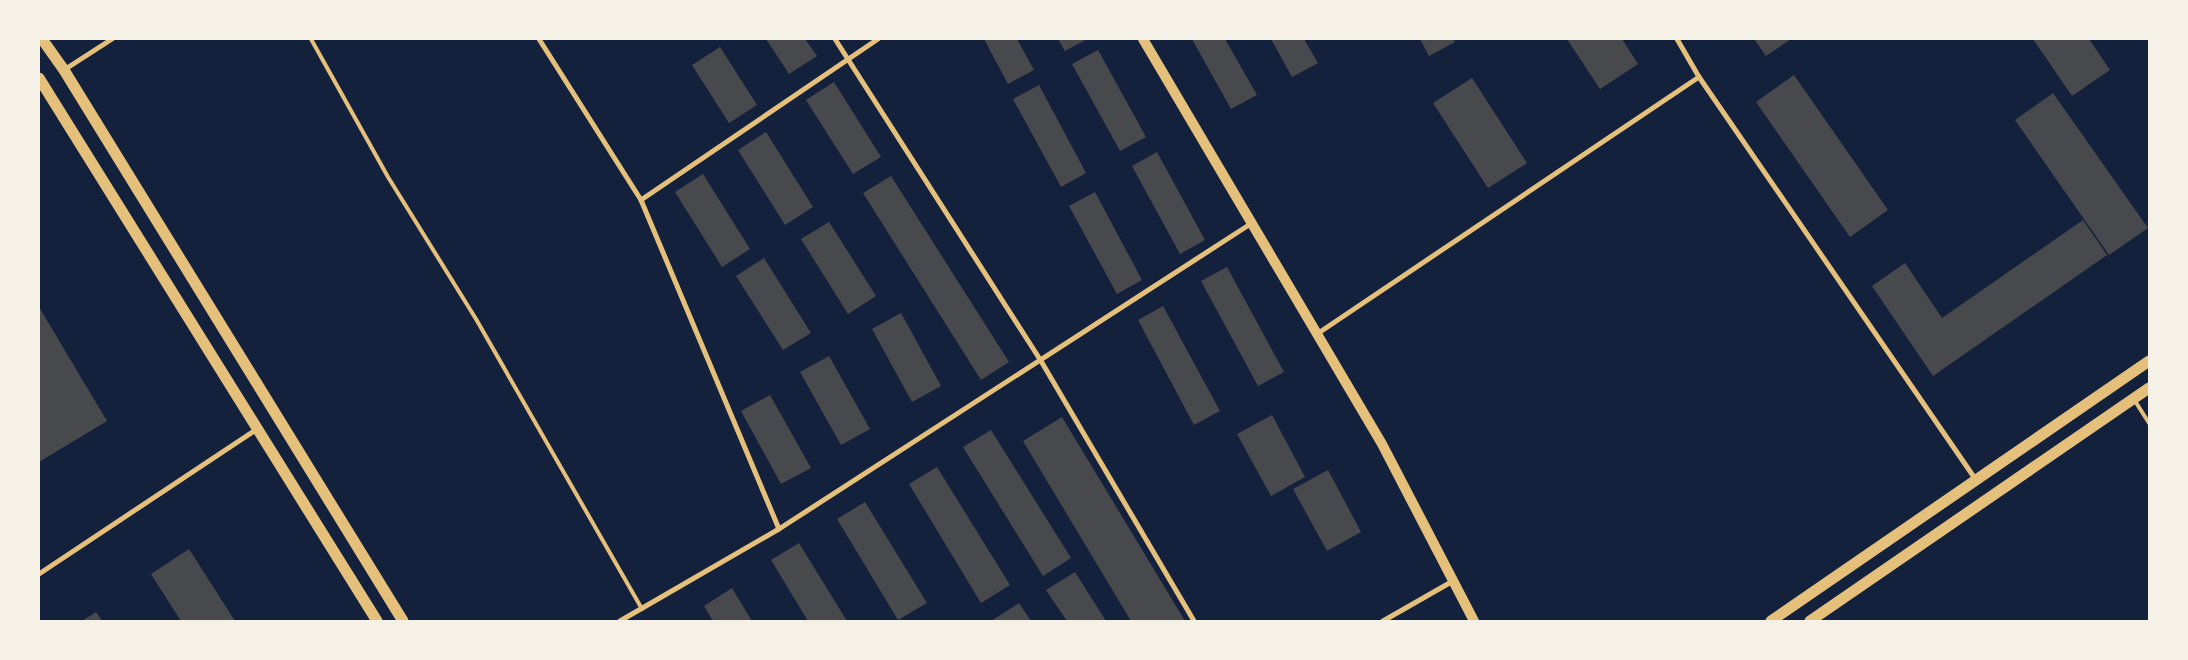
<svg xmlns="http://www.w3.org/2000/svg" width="2188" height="660" font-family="'Titillium Web',sans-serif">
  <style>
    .building { fill: #48494c }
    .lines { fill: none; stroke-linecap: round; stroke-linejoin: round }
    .service { stroke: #e5c07b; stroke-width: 4 }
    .minor { stroke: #e5c07b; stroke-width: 5 }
    .secondary { stroke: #e5c07b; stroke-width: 10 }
    .primary { stroke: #e5c07b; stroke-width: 11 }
  </style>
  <rect width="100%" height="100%" fill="#14213d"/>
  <!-- building -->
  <g class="building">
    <path d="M766,39H805L817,56L789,74Z"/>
    <path d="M984,39H1017L1034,70L1008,84Z"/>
    <path d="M1058,39H1087L1065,51Z"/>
    <path d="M1192,39H1225L1257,95L1231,109Z"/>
    <path d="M1271,39H1304L1318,63L1292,77Z"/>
    <path d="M1420,39H1453L1455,42L1429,56Z"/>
    <path d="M1567,39H1622L1638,64L1600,89Z"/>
    <path d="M1754,39H1791L1766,56Z"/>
    <path d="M2033,39H2089L2110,70L2072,96Z"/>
    <path d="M720,47L757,105L729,123L692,65Z"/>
    <path d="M1098,50L1146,137L1120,151L1072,64Z"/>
    <path d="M1794,75L1888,210L1850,237L1756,102Z"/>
    <path d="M1472,78L1527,163L1488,188L1433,103Z"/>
    <path d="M834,82L881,157L853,174L806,100Z"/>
    <path d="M1039,85L1086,173L1061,187L1013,99Z"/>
    <path d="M2053,93L2148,228L2109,255L2015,120Z"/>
    <path d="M766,132L813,207L785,225L738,150Z"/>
    <path d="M1157,152L1205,240L1180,254L1132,166Z"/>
    <path d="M703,174L750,249L722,267L675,192Z"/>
    <path d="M891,176L1009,362L981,380L863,193Z"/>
    <path d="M1095,192L1142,280L1117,294L1069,206Z"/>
    <path d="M2083,220L2107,255L1933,376L1872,286L1905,263L1942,318Z"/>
    <path d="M829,222L876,296L848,314L801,239Z"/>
    <path d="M764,258L811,333L783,350L736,276Z"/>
    <path d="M1227,267L1284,372L1258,386L1201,281Z"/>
    <path d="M1163,306L1220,411L1194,425L1138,320Z"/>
    <path d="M39,307L107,421L39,462Z"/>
    <path d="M901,313L941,386L912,402L872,329Z"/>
    <path d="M829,356L870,429L841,445L800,372Z"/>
    <path d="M770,395L811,468L781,484L741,411Z"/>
    <path d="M1272,415L1305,477L1271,496L1237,434Z"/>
    <path d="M1062,417L1185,621H1131L1023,441Z"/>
    <path d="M991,430L1071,558L1043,576L963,447Z"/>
    <path d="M937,467L1010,585L981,603L909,484Z"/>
    <path d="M1328,470L1361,532L1327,551L1293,489Z"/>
    <path d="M865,502L927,603L898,620L837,519Z"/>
    <path d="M799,543L847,621H808L771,560Z"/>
    <path d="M189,549L235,621H181L151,574Z"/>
    <path d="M1075,572L1106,621H1067L1046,590Z"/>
    <path d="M732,588L752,621H713L704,606Z"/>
    <path d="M1019,603L1031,621H991Z"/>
    <path d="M96,612L102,621H82Z"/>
  </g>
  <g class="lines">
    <!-- service -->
    <g class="service">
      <path d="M311,39L388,177L476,319L642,609"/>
      <path d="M2135,401L2149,423"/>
    </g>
    <!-- minor -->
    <g class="minor">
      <path d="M539,39L641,200L779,529"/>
      <path d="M835,39L1041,361L1194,621"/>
      <path d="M1677,39L1699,77L1976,480"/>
      <path d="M64,70L112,39"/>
      <path d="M641,200L878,39"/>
      <path d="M1317,334L1699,77"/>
      <path d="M39,574L257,429"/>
      <path d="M620,621L779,529L1252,223"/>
      <path d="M1383,621L1453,581"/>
    </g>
    <!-- secondary -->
    <path class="secondary" d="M1143,39L1382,444L1474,621"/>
    <!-- primary -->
    <g class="primary">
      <path d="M42,39L64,70L403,621"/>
      <path d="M39,78L377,621"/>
      <path d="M1771,621L2149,361"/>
      <path d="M1810,621L2149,388"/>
    </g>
  </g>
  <!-- border -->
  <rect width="2188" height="660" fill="none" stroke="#f6f1e7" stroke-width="80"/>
</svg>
